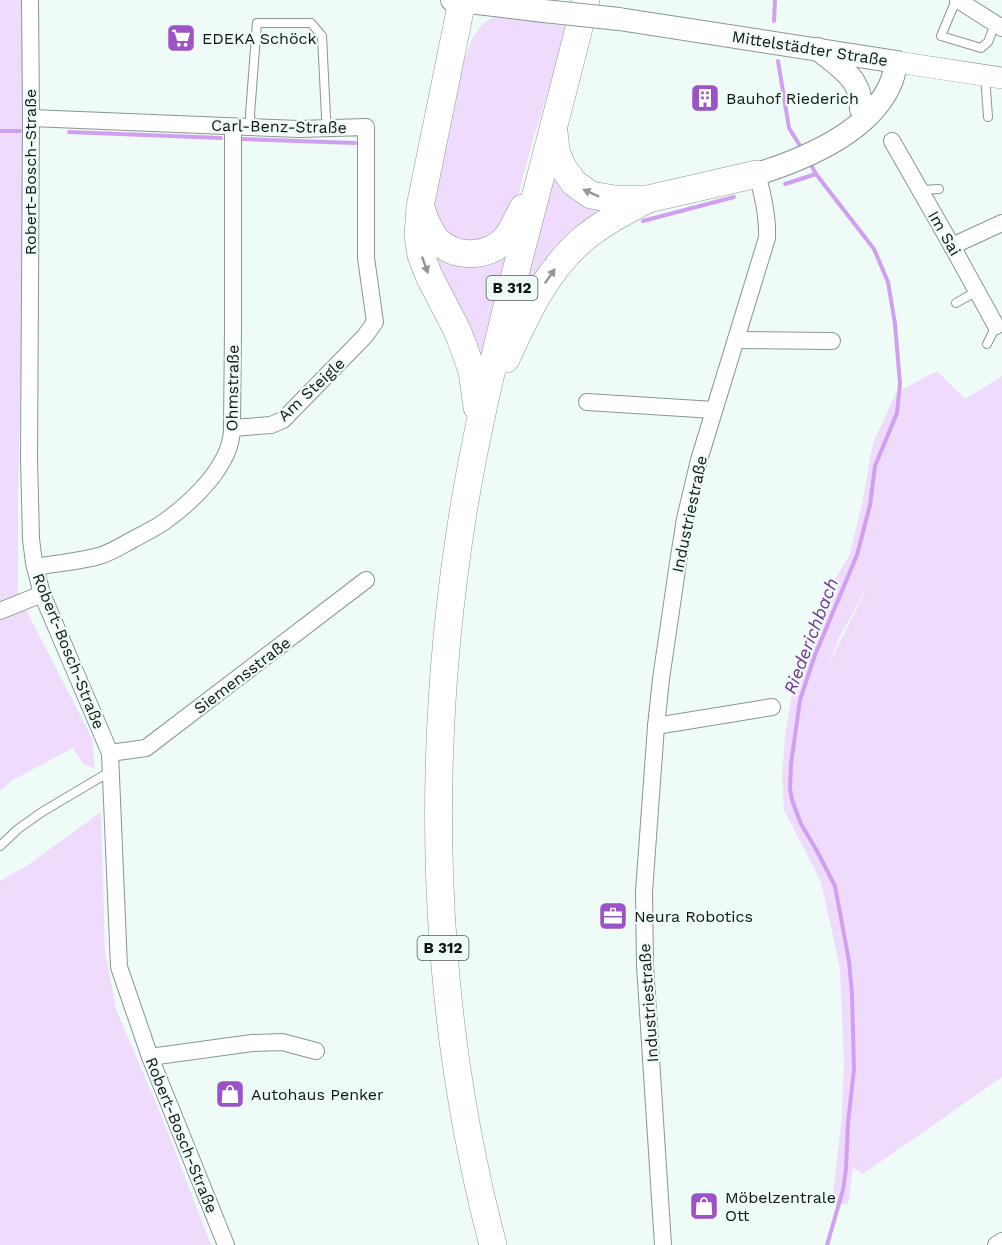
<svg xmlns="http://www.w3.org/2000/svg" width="1002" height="1245" font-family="'Work Sans',sans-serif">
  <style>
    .green { fill: #efdcfd; fill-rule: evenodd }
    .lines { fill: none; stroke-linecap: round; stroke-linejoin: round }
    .stream { stroke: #d09ff2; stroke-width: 4 }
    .service-casing { stroke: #8a9691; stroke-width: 10 }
    .minor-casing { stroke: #8a9691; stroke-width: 18 }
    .tertiary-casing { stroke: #8a9691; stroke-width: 22 }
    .secondary-casing { stroke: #8a9691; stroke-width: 24 }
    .trunk-casing { stroke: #8a9691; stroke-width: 28 }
    .service { stroke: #fff; stroke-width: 8 }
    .minor { stroke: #fff; stroke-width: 16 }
    .tertiary { stroke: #fff; stroke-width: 21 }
    .secondary { stroke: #fff; stroke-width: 22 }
    .trunk { stroke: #fff; stroke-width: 27 }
    .secondary-bridge-casing { stroke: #8a9691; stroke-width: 24; stroke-linecap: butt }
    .secondary-bridge { stroke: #fff; stroke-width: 22 }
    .oneway { fill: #949695 }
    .labels { text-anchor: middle; stroke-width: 4.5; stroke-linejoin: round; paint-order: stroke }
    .shield { fill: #eefbf6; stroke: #535b58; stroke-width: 1.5 }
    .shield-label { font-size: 15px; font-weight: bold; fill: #111614 }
    .poi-label { font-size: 16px; fill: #111614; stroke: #eefbf6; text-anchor: start }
    .street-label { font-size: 16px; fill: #111614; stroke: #eefbf6 }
    .water-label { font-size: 18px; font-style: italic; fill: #713494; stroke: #eefbf6 }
  </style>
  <rect width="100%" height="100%" fill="#eefbf6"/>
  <!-- green -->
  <g class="green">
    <path d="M0,0H22L23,118L22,303L18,500V594L92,738L95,769L83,764L73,748L13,780L0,791Z"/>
    <path d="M497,16L509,17L568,27L532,143L515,207L509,222L474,247L435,227L431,219L455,84L472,39L480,27L488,20Z"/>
    <path d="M551,166L609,205L522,293Z"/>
    <path d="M427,240L506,249L500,292L482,370Z"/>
    <path d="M937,371L965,399L1002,376V1077L863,1174L853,1168L848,1204H832L841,1125L844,1065L840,968L821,882L784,810L782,775L785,736L795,678L822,601L850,554L862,504L873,443L896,393ZM867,587V588L828,666L839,638Z"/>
    <path d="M101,812L105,951L116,1009L160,1112L211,1245H0V881L28,865Z"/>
  </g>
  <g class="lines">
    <!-- stream -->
    <g class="stream">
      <path d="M774,21L775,0"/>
      <path d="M778,61L789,128L802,149"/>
      <path d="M0,131H20"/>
      <path d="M69,132L221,138"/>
      <path d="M243,139L355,143"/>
      <path d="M810,163L816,174L874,249L888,282L895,324L900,384L897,413L875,466L870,505L857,555L815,655L800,700L791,764L790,788L792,800L801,824L817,851L835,886L849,961L852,994L854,1069L848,1123L846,1169L843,1190L827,1245"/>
      <path d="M785,184L816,174"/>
      <path d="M643,221L734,197"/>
    </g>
    <!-- service casing -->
    <g class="service-casing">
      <g id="service">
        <path d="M956,0L941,36L981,48L988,42L995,24"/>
        <path d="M985,75L988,117"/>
        <path d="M251,127L250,114L257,23H311L322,36L326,117L328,128"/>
        <path d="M921,190L939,189"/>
        <path d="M956,303L977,291"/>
        <path d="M987,344L996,326"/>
        <path d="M0,846L18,829L42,812L111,771"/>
      </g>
    </g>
    <!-- minor casing -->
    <g class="minor-casing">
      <g id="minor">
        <path d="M30,0L31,118L29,459L31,539L34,563L42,594L110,753L119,967L150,1057L226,1245"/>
        <path d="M958,0L1002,28"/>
        <path d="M31,118L299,129L366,127V258L375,322L365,336L283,420L271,425L232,428"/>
        <path d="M892,141L952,246L996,326"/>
        <path d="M952,246L1002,223"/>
        <path d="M736,340L832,341"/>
        <path d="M587,402L714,410"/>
        <path d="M35,567C56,563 78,562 99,556C110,553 121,546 132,540C143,534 154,529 164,522C192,502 232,465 232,428L233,328V127"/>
        <path d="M0,611L42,594"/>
        <path d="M656,726L772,707"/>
        <path d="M110,753L146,748L366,580"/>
        <path d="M150,1057L252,1043L282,1042L316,1051"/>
        <path d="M663,1245L645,965L644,892L656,726L661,679L678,563L685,519L699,460L767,238C768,216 763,195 757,174"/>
        <path d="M996,1245L1002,1241"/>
      </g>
    </g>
    <!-- tertiary casing -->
    <g class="tertiary-casing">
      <path id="tertiary" d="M897,62L1002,78"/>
    </g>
    <!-- secondary casing -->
    <g class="secondary-casing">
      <g id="secondary">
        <path d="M452,0L544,11"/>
        <path d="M619,19L897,62C895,68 894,74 892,80C873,131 805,159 757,174"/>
        <path d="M818,49C829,59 850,72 856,86C860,93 861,101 861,109"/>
      </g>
    </g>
    <!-- trunk casing -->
    <g class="trunk-casing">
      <g id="trunk">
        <path d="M462,1L420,207L418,236L421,255L429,276L457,330L464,348L472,371L477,407"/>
        <path d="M554,132L556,151L562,166L574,183L591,195L614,199H648L757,174"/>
        <path d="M422,211C426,222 430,235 440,243C459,259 491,257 507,237C513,229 518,217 523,208"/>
        <path d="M506,359C526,316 545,272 582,240C602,223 626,211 648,199"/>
        <path d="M493,1245C430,1006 424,756 463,513C475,438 493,363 511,290C536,193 562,97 586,0"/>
      </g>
    </g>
    <!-- service -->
    <use href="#service" class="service"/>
    <!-- minor -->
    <use href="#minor" class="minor"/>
    <!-- tertiary -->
    <use href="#tertiary" class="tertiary"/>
    <!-- secondary -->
    <use href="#secondary" class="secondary"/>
    <!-- trunk -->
    <use href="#trunk" class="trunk"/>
    <!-- secondary-bridge casing -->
    <g class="secondary-bridge-casing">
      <path id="secondary-bridge" d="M544,11L619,19"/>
    </g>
    <!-- secondary-bridge -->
    <use href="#secondary-bridge" class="secondary-bridge"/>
  </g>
  <!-- one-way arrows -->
  <defs><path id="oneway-solid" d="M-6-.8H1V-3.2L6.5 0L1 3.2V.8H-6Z" transform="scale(1.5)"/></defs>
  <g class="oneway">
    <use href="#oneway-solid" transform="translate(591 193) rotate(-156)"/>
    <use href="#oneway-solid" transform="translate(425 265) rotate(70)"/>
    <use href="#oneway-solid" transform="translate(550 276) rotate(-55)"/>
  </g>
  <!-- icons -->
  <defs>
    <g id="supermarket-square" transform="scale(1.5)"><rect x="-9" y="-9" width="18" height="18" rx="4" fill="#9c53c7" stroke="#eefbf6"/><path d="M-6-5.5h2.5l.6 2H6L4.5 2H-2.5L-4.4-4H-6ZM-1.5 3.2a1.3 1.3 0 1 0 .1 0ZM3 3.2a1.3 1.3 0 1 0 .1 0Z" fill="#fff"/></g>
    <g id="building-square" transform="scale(1.5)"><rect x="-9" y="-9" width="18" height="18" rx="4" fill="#9c53c7" stroke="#eefbf6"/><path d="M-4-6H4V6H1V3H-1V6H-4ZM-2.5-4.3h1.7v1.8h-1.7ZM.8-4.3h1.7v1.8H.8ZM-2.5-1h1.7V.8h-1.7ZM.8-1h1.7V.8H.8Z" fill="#fff"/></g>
    <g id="office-square" transform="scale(1.5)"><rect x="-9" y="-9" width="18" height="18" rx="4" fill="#9c53c7" stroke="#eefbf6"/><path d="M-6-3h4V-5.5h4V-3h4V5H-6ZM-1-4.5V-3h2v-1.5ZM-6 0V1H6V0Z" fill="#fff"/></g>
    <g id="shop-square" transform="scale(1.5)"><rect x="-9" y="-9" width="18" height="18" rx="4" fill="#9c53c7" stroke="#eefbf6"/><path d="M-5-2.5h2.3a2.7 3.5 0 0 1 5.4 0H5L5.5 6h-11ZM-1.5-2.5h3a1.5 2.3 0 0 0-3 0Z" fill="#fff"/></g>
  </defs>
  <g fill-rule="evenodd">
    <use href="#supermarket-square" x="181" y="38"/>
    <use href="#building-square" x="705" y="98"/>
    <use href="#office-square" x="613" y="916"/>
    <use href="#shop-square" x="230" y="1094"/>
    <use href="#shop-square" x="704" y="1206"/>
  </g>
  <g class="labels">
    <!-- shield labels -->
    <g class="shield">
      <rect x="486.5" y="276" width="51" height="24" rx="4.5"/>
      <rect x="417.5" y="936" width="51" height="24" rx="4.5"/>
    </g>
    <g class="shield-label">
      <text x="512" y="293">B 312</text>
      <text x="443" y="953">B 312</text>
    </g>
    <!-- poi labels -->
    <g class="poi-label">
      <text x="202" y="44">EDEKA Schöck</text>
      <text x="726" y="104">Bauhof Riederich</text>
      <text x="634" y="922">Neura Robotics</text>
      <text x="251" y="1100">Autohaus Penker</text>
      <text x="725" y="1203">Möbelzentrale<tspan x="725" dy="18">Ott</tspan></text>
    </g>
    <!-- street labels -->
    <g class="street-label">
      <text transform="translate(810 48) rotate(9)" y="6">Mittelstädter Straße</text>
      <text transform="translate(279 126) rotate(1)" y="6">Carl-Benz-Straße</text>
      <text transform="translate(30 172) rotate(-90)" y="6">Robert-Bosch-Straße</text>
      <text transform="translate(945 233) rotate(60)" y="6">Im Sai</text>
      <text transform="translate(232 388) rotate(-89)" y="6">Ohmstraße</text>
      <text transform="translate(311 389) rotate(-43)" y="6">Am Steigle</text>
      <text transform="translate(689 514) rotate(-78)" y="6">Industriestraße</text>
      <text transform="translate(69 651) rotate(68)" y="6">Robert-Bosch-Straße</text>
      <text transform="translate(242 675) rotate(-37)" y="6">Siemensstraße</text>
      <text transform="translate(648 1003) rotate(-94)" y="6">Industriestraße</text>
      <text transform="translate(182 1135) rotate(68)" y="6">Robert-Bosch-Straße</text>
    </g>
    <!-- water labels -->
    <g class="water-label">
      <text transform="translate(811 636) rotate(-69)" y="6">Riederichbach</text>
    </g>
  </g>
</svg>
